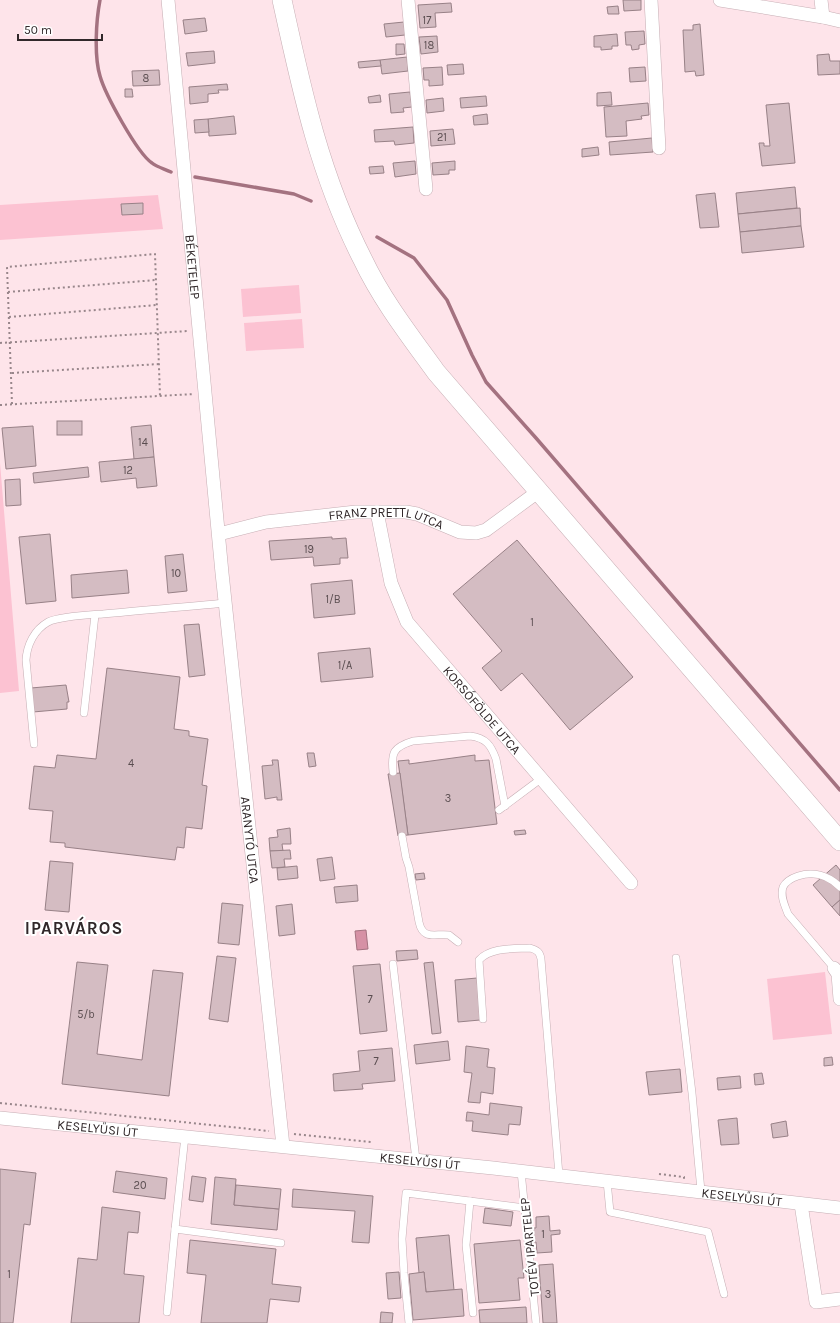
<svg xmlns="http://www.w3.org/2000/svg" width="840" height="1323" font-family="Karla,sans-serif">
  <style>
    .green { fill: #fcc2d2 }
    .water { fill: #d691a5; stroke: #a47280 }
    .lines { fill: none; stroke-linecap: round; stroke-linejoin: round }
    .stream { stroke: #a47280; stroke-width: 3.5 }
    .building { fill: #d4bcc2; stroke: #988187 }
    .lane-casing { stroke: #c6aeb4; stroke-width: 8 }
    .street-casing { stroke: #c6aeb4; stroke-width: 14 }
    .secondary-casing { stroke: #c6aeb4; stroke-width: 20 }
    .path { stroke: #98868b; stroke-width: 2; stroke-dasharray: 2 3; stroke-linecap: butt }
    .lane { stroke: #fff; stroke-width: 7 }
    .street { stroke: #fff; stroke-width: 13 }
    .secondary { stroke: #fff; stroke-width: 19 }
    .labels { text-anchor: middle; stroke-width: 4; stroke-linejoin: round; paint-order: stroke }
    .number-label { font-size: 11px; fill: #5a4d50 }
    .street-label { font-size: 13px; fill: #31282a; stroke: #fff }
    .district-label { font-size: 17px; font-weight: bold; letter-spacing: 1px; fill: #31282a; stroke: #fff }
  </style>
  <rect width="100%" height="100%" fill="#fee4ea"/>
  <!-- green -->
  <g class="green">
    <path d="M158,195L163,229L0,240V205Z"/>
    <path d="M299,285L301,313L243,317L241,289Z"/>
    <path d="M302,319L304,348L246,351L244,323Z"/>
    <path d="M0,463L19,691L0,693Z"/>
    <path d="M825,972L832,1034L773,1040L767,979Z"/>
  </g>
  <!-- water -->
  <path class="water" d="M366,930L368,949L357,950L355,931Z"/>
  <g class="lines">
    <!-- stream -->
    <g class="stream">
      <path d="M100,0C96,21 94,56 100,76C105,94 137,153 152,163C157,167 165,169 171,172"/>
      <path d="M195,177L294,194L311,201"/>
      <path d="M377,237L414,258L447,300L472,355L486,382L536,438L840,790"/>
    </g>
  </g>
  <!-- building -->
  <g class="building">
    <path d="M623,0H641V10L624,11Z"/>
    <path d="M451,3L452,12L435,13L436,27L420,28L418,5Z"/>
    <path d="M618,6L619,14H608L607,7Z"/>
    <path d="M205,18L207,31L185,34L183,20Z"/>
    <path d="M404,22L405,35L386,37L384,24Z"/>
    <path d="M700,24L704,75L696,76L695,71L685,72L683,30H693V25Z"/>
    <path d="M644,31L645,44L639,45V49L632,50L631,45H626L625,32Z"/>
    <path d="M617,34L618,46H612V49L601,50V47H594V36Z"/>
    <path d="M437,36L438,52L421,54L419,37Z"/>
    <path d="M396,44H404L405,54L396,55Z"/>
    <path d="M214,51L215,63L188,66L186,53Z"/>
    <path d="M829,54L830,61H840V74L818,75L817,55Z"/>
    <path d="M407,57L408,71L382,74L380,60Z"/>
    <path d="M380,60L381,66L359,68L358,62Z"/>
    <path d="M463,64L464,74L448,75L447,65Z"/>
    <path d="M442,67L443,85L429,86V80H424L423,68Z"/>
    <path d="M645,67L646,81L630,82L629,68Z"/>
    <path d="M159,70L160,85L133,86L132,71Z"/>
    <path d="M227,84L228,90H218L219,93L208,94V102L190,104L189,87Z"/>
    <path d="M125,89H132L133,97H125Z"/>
    <path d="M410,92L412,107L403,108L404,112L391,113L389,94Z"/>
    <path d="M611,92L612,105L597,106V93Z"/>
    <path d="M380,95L381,102L369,103L368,97Z"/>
    <path d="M486,96L487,106L461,108L460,98Z"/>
    <path d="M443,98L444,111L427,113L426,100Z"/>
    <path d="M648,103L649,115L641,116L642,119L626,121L627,136L606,137L604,107Z"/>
    <path d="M789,103L795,163L762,166L759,143H764V146H770L766,105Z"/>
    <path d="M487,114L488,124L474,125L473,116Z"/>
    <path d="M234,116L236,134L209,136L208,119Z"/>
    <path d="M208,119L209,132L195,133L194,120Z"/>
    <path d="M413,127L414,143L395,145L394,141L375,142L374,130Z"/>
    <path d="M453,129L455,144L431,146L430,131Z"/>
    <path d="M652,138L653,152L610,155L609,142Z"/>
    <path d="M598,147L599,155L582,157V149Z"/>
    <path d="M415,161L416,174L395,177L393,163Z"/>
    <path d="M455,161V170H449V174L433,175L432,163Z"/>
    <path d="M383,166L384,173L370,174L369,167Z"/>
    <path d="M795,187L797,208L738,214L736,193Z"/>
    <path d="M715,193L719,227L700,228L696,195Z"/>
    <path d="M143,203V214L122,215L121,204Z"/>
    <path d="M800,208L801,226L740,232L738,214Z"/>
    <path d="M801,226L804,247L742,253L740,232Z"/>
    <rect x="57" y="421" width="25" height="14"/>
    <path d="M151,425L154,457L134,459L131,427Z"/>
    <path d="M33,426L36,466L6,469L2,428Z"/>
    <path d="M154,457L157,486L137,488L136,478L101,482L99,462Z"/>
    <path d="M88,467L89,477L34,483L33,473Z"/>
    <path d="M20,479L21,505L6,506L5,480Z"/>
    <path d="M50,534L56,601L26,604L19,537Z"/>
    <path d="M332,537V539L346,538L348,558H340V564L314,566L313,557L271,560L269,541Z"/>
    <path d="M517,540L633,677L570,730L522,673L501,691L482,668L502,651L453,594Z"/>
    <path d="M183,554L187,591L168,593L165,556Z"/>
    <path d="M127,570L129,593L72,598L71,575Z"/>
    <path d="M352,580L355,614L314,618L311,584Z"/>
    <path d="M199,624L205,675L189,677L184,625Z"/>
    <path d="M370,648L373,677L321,682L318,653Z"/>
    <path d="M107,668L180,677L174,729L189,731V736L208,739L202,785L207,786L202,829L186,827L184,848L177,847L175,860L65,847V843L50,842L53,811L29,809L34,766L55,768L57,755L96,759Z"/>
    <path d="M66,685L69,702H67V709L33,712L31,688Z"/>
    <path d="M307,753H314L316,766L309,767Z"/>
    <path d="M475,755V761L489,760L497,824L408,835L398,761L409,760V764Z"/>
    <path d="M272,760H278L282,800H277V797L265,799L262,766L273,765Z"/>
    <path d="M400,773L408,835L398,836L388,774Z"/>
    <path d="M290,828L291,844H282L283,851H270L269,838L278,837L277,830Z"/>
    <path d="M525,830L526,834L515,835L514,831Z"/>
    <path d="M290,850L291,859H284L285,867L272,868L270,851Z"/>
    <path d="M332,857L335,879L320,881L317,859Z"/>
    <path d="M50,861L73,863L69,912L45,910Z"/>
    <path d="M836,865L840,870V900L832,907L813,885Z"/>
    <path d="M297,866L298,878L278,880L277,868Z"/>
    <path d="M424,873L425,879L416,880L415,874Z"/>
    <path d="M357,885L358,901L336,903L334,887Z"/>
    <path d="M840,900V916L832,907Z"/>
    <path d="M222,903L243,905L239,945L218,943Z"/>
    <path d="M292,904L295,934L279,936L276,906Z"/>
    <path d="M417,950L418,959L397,961L396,951Z"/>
    <path d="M217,956L236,958L228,1022L209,1019Z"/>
    <path d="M77,962L108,965L97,1054L142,1060L153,970L183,973L169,1096L62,1084Z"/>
    <path d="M433,962L441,1033L432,1034L424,963Z"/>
    <path d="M380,964L387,1031L360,1034L353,966Z"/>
    <path d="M477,978L480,1020L458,1022L455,980Z"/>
    <path d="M448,1041L450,1060L416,1064L414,1045Z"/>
    <path d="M466,1046L489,1049L487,1067L495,1068L493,1094L481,1092L480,1103L468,1102L472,1073L464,1072Z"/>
    <path d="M392,1048L395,1081L362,1084L363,1089L334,1091L333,1074L360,1071L358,1051Z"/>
    <path d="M832,1057L833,1065L824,1066V1058Z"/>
    <path d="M680,1069L682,1092L649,1095L646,1072Z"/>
    <path d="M762,1073L764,1084L755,1085L754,1074Z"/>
    <path d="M740,1076L741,1088L718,1090L717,1078Z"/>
    <path d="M490,1103L522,1107L520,1125L509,1124L508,1135L472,1131L473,1121H466L467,1112L489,1115Z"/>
    <path d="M737,1118L739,1144L721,1145L718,1120Z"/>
    <path d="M786,1121L788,1136L773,1138L771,1124Z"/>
    <path d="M0,1169L36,1173L30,1225L24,1224L13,1323H0Z"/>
    <path d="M116,1171L167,1178L165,1199L113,1192Z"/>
    <path d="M192,1176L206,1178L203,1202L189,1200Z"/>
    <path d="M215,1177L236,1179L234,1205L279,1209L277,1230L211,1224Z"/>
    <path d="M236,1185L281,1189L279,1209L234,1205Z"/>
    <path d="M293,1189L373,1196L369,1243L352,1242L355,1211L292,1207Z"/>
    <path d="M102,1207L140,1212L138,1233L128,1232L124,1274L144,1276L139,1323H71L78,1258L97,1260Z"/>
    <path d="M485,1208L513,1212L511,1226L483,1223Z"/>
    <path d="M549,1216L550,1231L560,1230V1234L551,1235L552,1252L537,1253L536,1242H530L529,1228H536V1217Z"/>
    <path d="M449,1235L454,1290L426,1292L424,1272L419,1273L416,1238Z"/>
    <path d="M190,1240L276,1249L272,1284L301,1287L299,1302L270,1299L267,1323H201L206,1275L187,1273Z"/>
    <path d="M520,1240L524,1278H518L520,1300L479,1303L474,1244Z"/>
    <path d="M553,1264L557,1323H543L539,1265Z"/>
    <path d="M399,1272L401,1298L388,1299L386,1273Z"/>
    <path d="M424,1272L426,1292L462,1289L464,1316L413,1320L409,1274Z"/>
    <path d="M526,1307L527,1323H480L479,1310Z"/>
    <path d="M381,1312L393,1313L392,1323H380Z"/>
  </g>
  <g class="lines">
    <!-- lane casing -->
    <g class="lane-casing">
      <g id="lane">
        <path d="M84,713L95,615"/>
        <path d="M34,744L26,660C27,645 34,630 48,622C61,616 88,615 103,614C144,610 185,607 225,603"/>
        <path d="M393,772C391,753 393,747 413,741L470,736C486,738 491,745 496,759L505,806"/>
        <path d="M499,810L542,778"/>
        <path d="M402,836L406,858L409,867L419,922C423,941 436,933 449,935L458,942"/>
        <path d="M676,958L692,1093L701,1191"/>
        <path d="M393,964L416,1160"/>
        <path d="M834,968L788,914C785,906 780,896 783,887C786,881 792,878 798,876C813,871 828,875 840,887"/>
        <path d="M483,1019L479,960C491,947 514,949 530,948C537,950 540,952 541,959L559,1175"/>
        <path d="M185,1136L175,1229L281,1243"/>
        <path d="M521,1171L536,1323"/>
        <path d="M607,1181L610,1212L708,1232L724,1294"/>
        <path d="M470,1201L466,1245L473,1313"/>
        <path d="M167,1312L175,1229"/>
        <path d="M409,1323L404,1273L402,1239L406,1193L525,1208"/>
      </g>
    </g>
    <!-- street casing -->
    <g class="street-casing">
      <g id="street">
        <path id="s1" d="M168,0L222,573L283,1146"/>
        <path d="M408,0L426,189"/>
        <path d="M651,0L659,148"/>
        <path d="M720,0L823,17L840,21"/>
        <path d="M821,0L823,17"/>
        <path id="s2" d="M377,512L391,583L407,622L631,883"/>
        <path id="s3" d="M219,534L266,522L356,512H406L417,514L460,532L476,533L486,530L539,491"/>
        <path d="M834,968L838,974L840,999"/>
        <path id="s4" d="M0,1118L493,1168L840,1208"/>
        <path d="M801,1204L816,1302L840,1299"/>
      </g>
    </g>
    <!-- secondary casing -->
    <g class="secondary-casing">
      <path id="secondary" d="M282,0C302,92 320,176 363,260C382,300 410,336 436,372L840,841"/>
    </g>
    <!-- path -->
    <g class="path">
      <path d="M8,292L156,280"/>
      <path d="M9,317L157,305"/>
      <path d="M0,343L188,331"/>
      <path d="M12,373L159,364"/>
      <path d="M12,404L7,267L155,254L160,396"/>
      <path d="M0,405L194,394"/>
      <path d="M0,1103L269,1131"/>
      <path d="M294,1134L371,1142"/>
      <path d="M659,1174L684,1177V1179"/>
    </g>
    <!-- lane -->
    <use href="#lane" class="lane"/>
    <!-- street -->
    <use href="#street" class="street"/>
    <!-- secondary -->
    <use href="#secondary" class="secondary"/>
  </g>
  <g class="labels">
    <!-- number labels -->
    <g class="number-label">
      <text x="427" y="24">17</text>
      <text x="429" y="49">18</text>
      <text x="146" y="82">8</text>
      <text x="442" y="141">21</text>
      <text x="143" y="446">14</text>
      <text x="128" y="474">12</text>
      <text x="309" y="553">19</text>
      <text x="176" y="577">10</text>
      <text x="333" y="603">1/B</text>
      <text x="532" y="626">1</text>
      <text x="345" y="669">1/A</text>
      <text x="131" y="767">4</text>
      <text x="448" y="802">3</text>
      <text x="370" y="1003">7</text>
      <text x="86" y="1018">5/b</text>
      <text x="376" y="1065">7</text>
      <text x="140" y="1189">20</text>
      <text x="543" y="1238">1</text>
      <text x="9" y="1278">1</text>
      <text x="548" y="1298">3</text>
    </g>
    <!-- street labels -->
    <g class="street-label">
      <text dy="5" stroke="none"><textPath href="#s1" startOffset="268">BÉKETELEP</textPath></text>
      <text dy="5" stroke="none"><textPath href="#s3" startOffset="170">FRANZ PRETTL UTCA</textPath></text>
      <text dy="5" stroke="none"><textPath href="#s2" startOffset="230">KORSÓFÖLDE UTCA</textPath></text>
      <text dy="5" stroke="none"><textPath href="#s1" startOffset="844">ARANYTÓ UTCA</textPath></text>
      <text dy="5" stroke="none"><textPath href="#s4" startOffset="98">KESELYŰSI ÚT</textPath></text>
      <text dy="5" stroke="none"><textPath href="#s4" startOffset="422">KESELYŰSI ÚT</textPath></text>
      <text dy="5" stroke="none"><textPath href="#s4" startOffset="746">KESELYŰSI ÚT</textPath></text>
      <text transform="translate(529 1247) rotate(-96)" y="5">TOTÉV IPARTELEP</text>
    </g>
    <!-- district labels -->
    <g class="district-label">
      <text x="74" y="934">IPARVÁROS</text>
    </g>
  </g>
  <!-- scale -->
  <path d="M18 34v6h84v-6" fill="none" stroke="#31282a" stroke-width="2"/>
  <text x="24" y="34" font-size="12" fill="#31282a" stroke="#ffffff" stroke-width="3" paint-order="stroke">50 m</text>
</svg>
